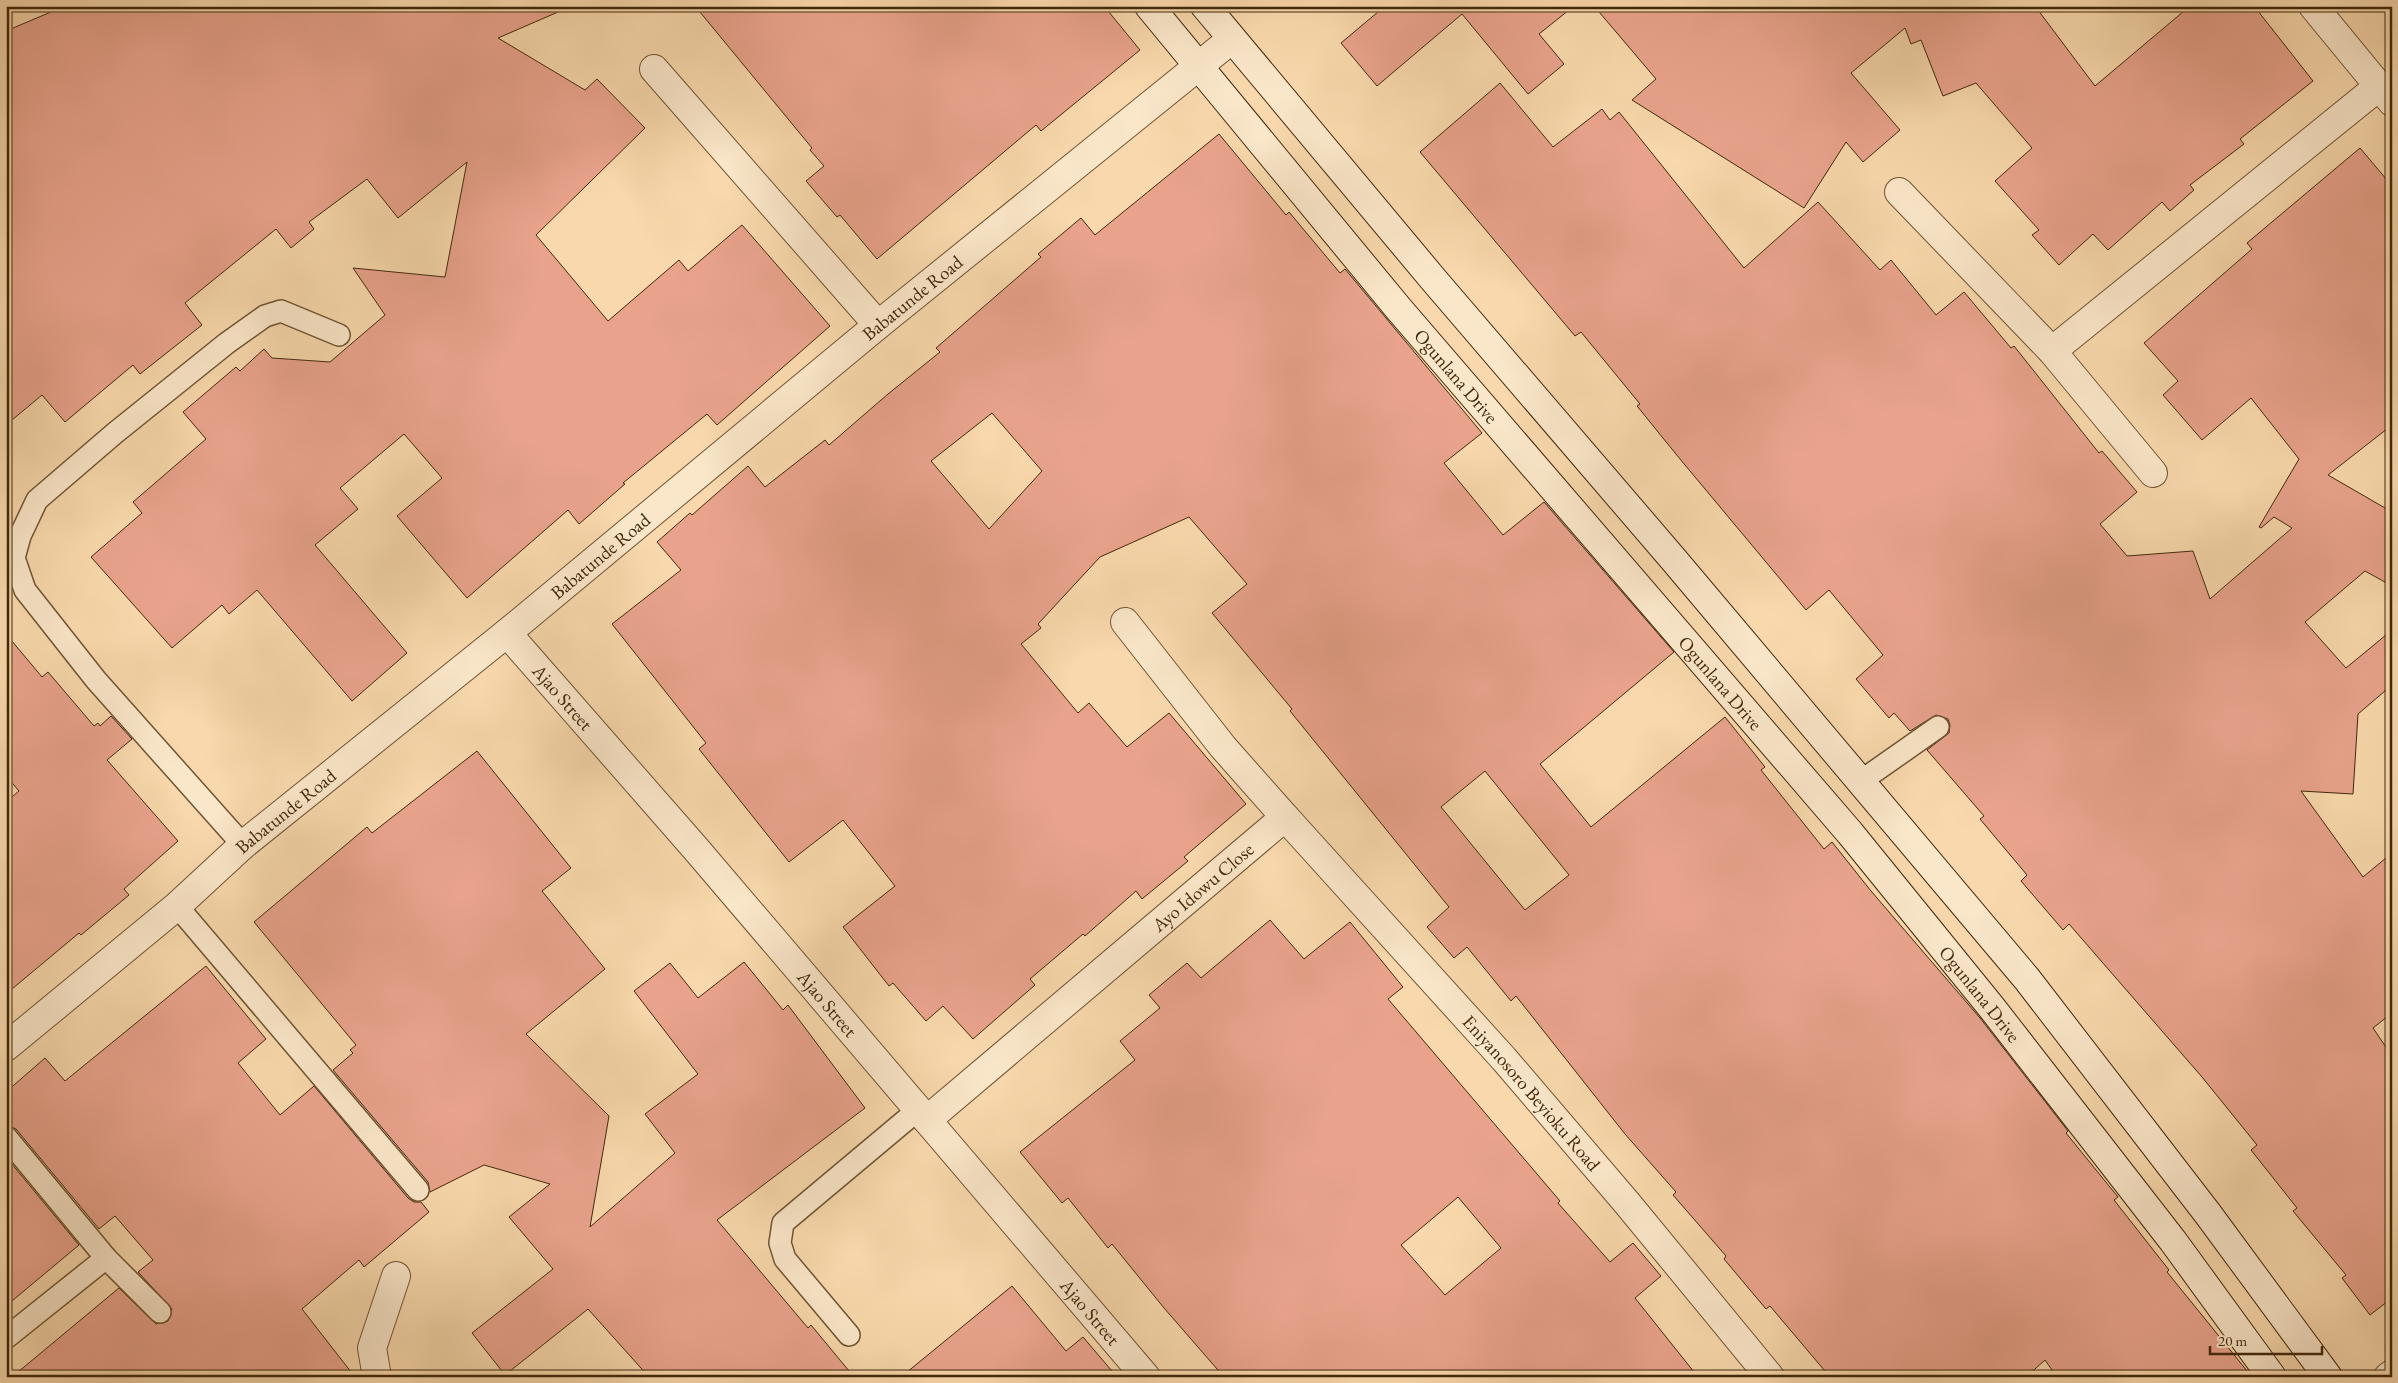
<svg xmlns="http://www.w3.org/2000/svg" width="2398" height="1383" font-family="'EB Garamond',serif">
  <style>
    .building { fill: #e9a38d; stroke: #41290a; fill-rule: evenodd }
    .lines { fill: none; stroke-linecap: round; stroke-linejoin: round }
    .lane-casing { stroke: #6f5532; stroke-width: 24 }
    .street-casing { stroke: #6f5532; stroke-width: 30 }
    .secondary-casing { stroke: #41290a; stroke-width: 30 }
    .lane { stroke: #fae6c9; stroke-width: 21 }
    .street { stroke: #fae6c9; stroke-width: 28 }
    .secondary { stroke: #fae6c9; stroke-width: 28 }
    .labels { text-anchor: middle; stroke-width: 5; stroke-linejoin: round; paint-order: stroke }
    .street-label { font-size: 19px; fill: #41290a; stroke: #fae6c9 }
  </style>
  <rect width="100%" height="100%" fill="#f8d8ac"/>
  <filter id="stains"><feTurbulence type="fractalNoise" baseFrequency=".004" numOctaves="4"/><feColorMatrix values="0 0 0 0 .2 0 0 0 0 .09 0 0 0 0 .02 0 0 0 .5 -.17"/></filter>
  <radialGradient id="worn" r=".72"><stop offset=".6" stop-color="#630" stop-opacity="0"/><stop offset="1" stop-color="#630" stop-opacity=".3"/></radialGradient>
  <!-- building -->
  <g class="building">
    <path d="M65,6H572L498,38L585,90L597,79L645,128L536,235L608,321L679,260L688,271L742,225L830,326L717,425L707,414L623,483L625,484L579,524L568,510L467,598L397,516L442,478L404,434L340,488L358,509L315,545L407,653L352,701L257,590L229,614L222,605L172,648L91,557L142,513L133,502L206,439L183,412L236,367L240,371L264,349L272,358L330,362L385,315L353,268L445,277L467,162L398,218L367,179L309,222L314,229L291,248L276,229L185,303L202,325L140,374L133,365L65,422L42,395L6,425V31Z"/>
    <path d="M695,6H1104L1140,50L1041,131L1036,125L877,259L840,215L837,217L806,181L824,166L810,150L812,148Z"/>
    <path d="M1385,6H1574L1539,34L1564,64L1528,94L1462,14L1377,86L1341,43Z"/>
    <path d="M1594,6H2035L2095,86L2190,6H2254L2313,81L2240,139L2244,144L2190,185L2194,190L2170,211L2162,202L2108,250L2093,234L2059,265L2032,235L2039,230L1995,181L2032,148L1976,83L1943,96L1921,40L1911,44L1905,28L1851,73L1900,130L1863,162L1846,142L1804,208L1632,100L1656,79Z"/>
    <path d="M1500,83L1553,147L1602,109L1610,120L1619,112L1744,268L1818,202L1880,270L1891,260L1936,315L1964,292L2011,348L2014,346L2099,453L2102,451L2137,492L2100,524L2127,556L2193,551L2210,599L2292,528L2274,517L2261,528L2259,527L2299,459L2251,398L2202,440L2163,395L2178,381L2144,343L2252,249L2247,243L2360,148L2392,186V425L2328,475L2392,512V586L2365,571L2305,622L2346,668L2392,630V685L2358,714L2353,794L2301,791L2363,877L2392,853V1013L2373,1028L2392,1056V1298L2370,1315L2342,1278L2346,1275L2293,1211L2297,1208L2251,1150L2257,1145L2202,1077L2069,924L2063,930L2021,881L2027,875L1980,819L1984,816L1927,750L1949,733L1950,725L1948,719L1936,715L1910,731L1894,713L1889,718L1856,679L1883,655L1829,590L1806,610L1680,459L1637,406L1640,404L1581,332L1575,336L1420,152Z"/>
    <path d="M1219,134L1286,215L1289,212L1340,273L1345,269L1482,433L1444,463L1503,535L1544,502L1674,652L1540,764L1591,827L1725,717L1765,767L1761,770L1824,849L1832,842L1871,891L1980,1018L2068,1131L2066,1133L2118,1197L2114,1200L2169,1270L2167,1272L2252,1377H2057L2045,1360L2026,1377H1830L1770,1306L1766,1309L1724,1259L1726,1256L1673,1195L1676,1192L1625,1134L1516,996L1511,1001L1467,947L1454,958L1427,927L1449,907L1290,711L1292,709L1212,613L1247,584L1189,517L1100,557L1038,624L1041,628L1021,644L1078,713L1089,703L1127,747L1169,713L1246,804L1184,857L1188,861L1142,899L1136,891L1085,936L1083,934L1030,979L1035,985L973,1039L943,1006L926,1021L893,983L889,986L843,927L895,886L843,820L789,862L699,749L706,743L612,624L681,570L657,542L690,513L692,515L748,466L765,487L825,440L829,445L888,394L940,352L936,348L1041,257L1038,254L1081,218L1095,235ZM992,413L1042,471L989,529L931,461ZM1485,771L1569,875L1525,910L1441,807Z"/>
    <path d="M6,634L42,677L48,672L94,726L98,723L100,726L111,716L132,739L107,760L178,841L124,889L129,895L81,935L79,933L6,994V802L19,791L6,776Z"/>
    <path d="M477,751L571,868L542,891L605,969L526,1034L609,1116L590,1227L675,1153L645,1114L698,1074L634,991L670,963L698,998L744,962L783,1010L788,1005L865,1108L717,1220L808,1328L811,1325L854,1377H649L588,1309L505,1375L472,1333L553,1269L509,1217L550,1184L484,1165L430,1192L428,1182L333,1070L353,1053L350,1050L356,1045L254,922L367,827L372,833Z"/>
    <path d="M1270,920L1304,959L1350,922L1403,987L1388,999L1560,1201L1558,1203L1610,1262L1633,1243L1661,1276L1635,1298L1698,1377H1224L1164,1308L1112,1244L1108,1248L1068,1198L1062,1203L1020,1152L1135,1060L1120,1041L1160,1008L1149,995L1187,963L1201,978ZM1458,1197L1501,1248L1445,1295L1401,1245Z"/>
    <path d="M206,966L266,1039L238,1063L280,1115L314,1086L408,1198L414,1202H421L429,1212L364,1267L359,1260L302,1309L355,1377H12L119,1288L156,1324L168,1321L172,1309L138,1272L153,1260L115,1216L99,1229L16,1129L6,1125V1092L45,1058L65,1081Z"/>
    <path d="M6,1157L79,1245L6,1306Z"/>
    <path d="M1012,1286L1066,1351L1083,1337L1117,1377H901Z"/>
  </g>
  <g class="lines">
    <!-- lane casing -->
    <g class="lane-casing">
      <g id="lane">
        <path d="M1861,781L1938,727"/>
        <path d="M243,845L96,680L25,590L14,558L20,536L37,500L115,433L227,343L265,316L281,311L339,335"/>
        <path d="M177,906L418,1190"/>
        <path d="M6,1137L106,1258L160,1312"/>
        <path d="M849,1335L785,1259L780,1243L783,1223L919,1109"/>
        <path d="M6,1338L106,1258"/>
      </g>
    </g>
    <!-- street casing -->
    <g class="street-casing">
      <g id="street">
        <path d="M2313,6L2392,102"/>
        <path d="M654,69L878,325"/>
        <path d="M1899,192L2052,351L2153,473"/>
        <path d="M2052,351L2378,87"/>
        <path id="s1" d="M507,633L696,849L1146,1377"/>
        <path id="s2" d="M1285,817L1504,1059L1627,1203L1770,1377"/>
        <path id="s3" d="M6,1047L177,906L243,845L507,633L878,325L1232,39"/>
        <path id="s4" d="M927,1120L1285,817L1223,747L1125,622"/>
        <path d="M377,1377L372,1348L396,1276"/>
        <path d="M2388,1377L2392,1374"/>
      </g>
    </g>
    <!-- secondary casing -->
    <g class="secondary-casing">
      <g id="secondary">
        <path id="s5" d="M1149,6L1398,308L1850,833L1992,1008L2173,1241L2272,1377"/>
        <path d="M1205,6L1433,279L1674,560L2027,979L2208,1214L2328,1377"/>
      </g>
    </g>
    <!-- lane -->
    <use href="#lane" class="lane"/>
    <!-- street -->
    <use href="#street" class="street"/>
    <!-- secondary -->
    <use href="#secondary" class="secondary"/>
  </g>
  <g class="labels">
    <!-- street labels -->
    <g class="street-label">
      <text dy="7" stroke="none"><textPath href="#s3" startOffset="1176">Babatunde Road</textPath></text>
      <text dy="7" stroke="none"><textPath href="#s5" startOffset="481">Ogunlana Drive</textPath></text>
      <text dy="7" stroke="none"><textPath href="#s3" startOffset="771">Babatunde Road</textPath></text>
      <text dy="7" stroke="none"><textPath href="#s5" startOffset="886">Ogunlana Drive</textPath></text>
      <text dy="7" stroke="none"><textPath href="#s1" startOffset="85">Ajao Street</textPath></text>
      <text dy="7" stroke="none"><textPath href="#s3" startOffset="366">Babatunde Road</textPath></text>
      <text dy="7" stroke="none"><textPath href="#s4" startOffset="361">Ayo Idowu Close</textPath></text>
      <text dy="7" stroke="none"><textPath href="#s5" startOffset="1291">Ogunlana Drive</textPath></text>
      <text dy="7" stroke="none"><textPath href="#s1" startOffset="490">Ajao Street</textPath></text>
      <text dy="7" stroke="none"><textPath href="#s2" startOffset="370">Eniyanosoro Beyioku Road</textPath></text>
      <text dy="7" stroke="none"><textPath href="#s1" startOffset="895">Ajao Street</textPath></text>
    </g>
  </g>
  <!-- margin -->
  <rect width="2398" height="1383" fill="none" stroke="#f8d8ac" stroke-width="25"/>
  <rect x="8" y="8" width="2383" height="1368" fill="none" stroke="#41290a" stroke-width="2.5"/>
  <rect x="12" y="12" width="2373" height="1358" fill="none" stroke="#41290a"/>
  <!-- scale -->
  <path d="M2210 1346v8h112v-8" fill="none" stroke="#41290a" stroke-width="2.5"/>
  <text x="2218" y="1346" font-size="15" fill="#41290a" stroke="#fae6c9" stroke-width="4" paint-order="stroke">20 m</text>
  <rect width="100%" height="100%" filter="url(#stains)"/>
  <rect width="100%" height="100%" fill="url(#worn)"/>
</svg>
